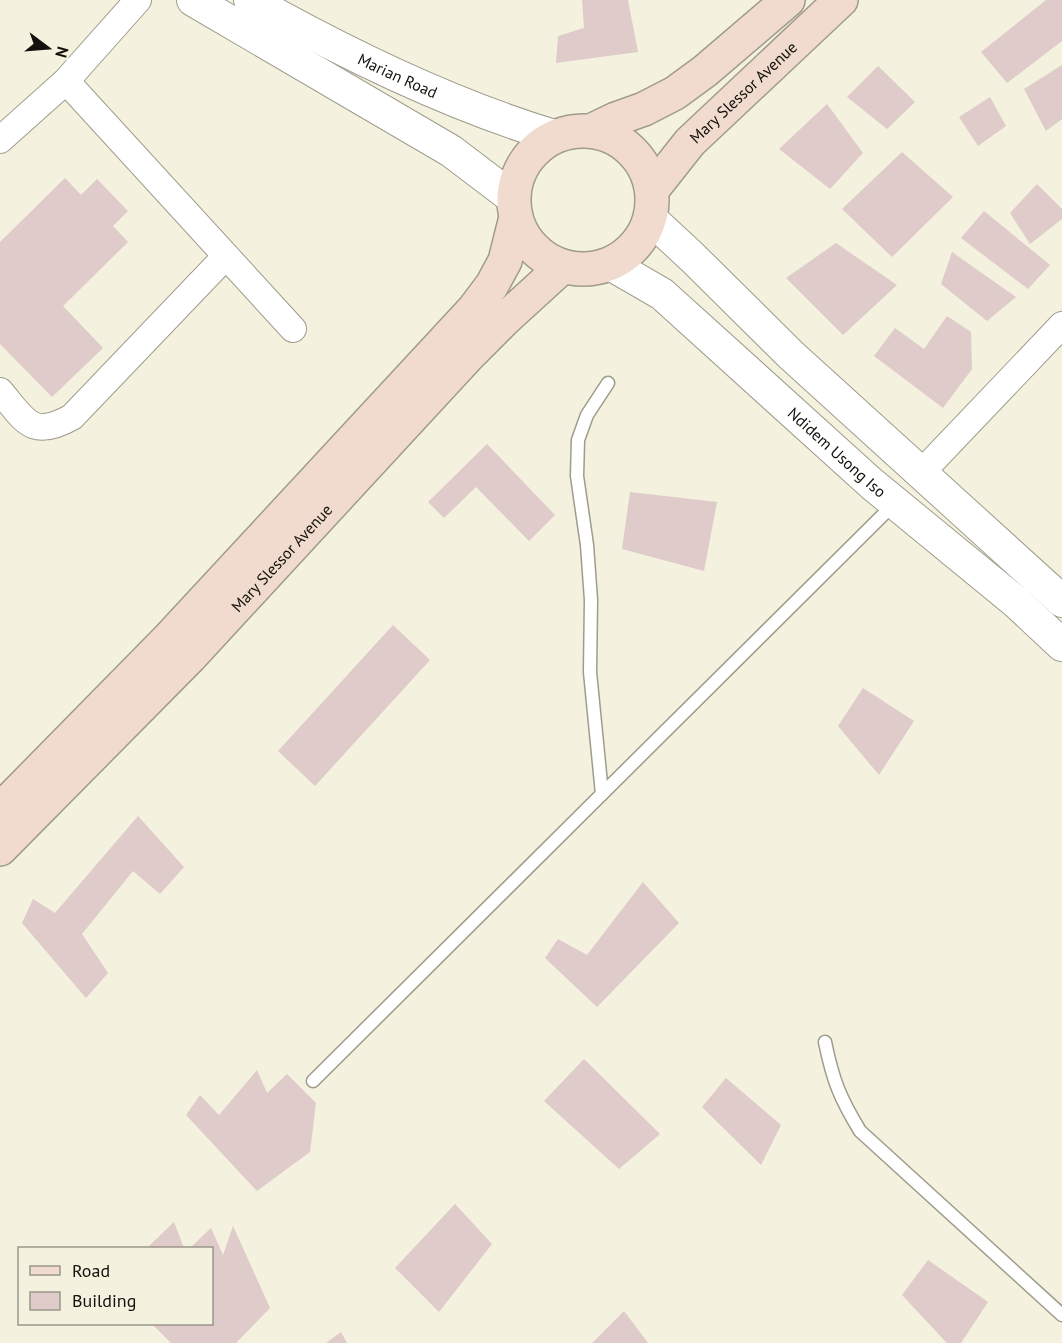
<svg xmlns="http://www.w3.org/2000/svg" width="1062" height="1343" font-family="'PT Sans',sans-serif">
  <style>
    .building { fill: #dfcbca }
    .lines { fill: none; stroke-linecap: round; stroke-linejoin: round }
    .service-casing { stroke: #9f9c8c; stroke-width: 15 }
    .minor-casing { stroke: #9f9c8c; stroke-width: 28 }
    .tertiary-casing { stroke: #9f9c8c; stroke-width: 34 }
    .secondary-casing { stroke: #9f9c8c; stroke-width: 36 }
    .service { stroke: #fff; stroke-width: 12 }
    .minor { stroke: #fff; stroke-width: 26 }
    .tertiary { stroke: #fff; stroke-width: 32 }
    .secondary { stroke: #f1dbce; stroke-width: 33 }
    .labels { text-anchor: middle; stroke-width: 4.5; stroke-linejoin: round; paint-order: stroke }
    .street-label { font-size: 16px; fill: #12110b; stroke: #f4f1df }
  </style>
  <rect width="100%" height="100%" fill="#f4f1df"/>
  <!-- building -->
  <g class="building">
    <path d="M582,0H628L638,52L556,63L558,36L584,28Z"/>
    <path d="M1046,0H1062V41L1007,83L981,52Z"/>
    <path d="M1062,65V119L1046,131L1024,89Z"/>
    <path d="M878,66L915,102L887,129L847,97Z"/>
    <path d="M990,97L1006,126L978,146L959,117Z"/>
    <path d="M827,104L863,153L830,189L779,149Z"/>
    <path d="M902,152L953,197L892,257L842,209Z"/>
    <path d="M65,178L81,195L97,179L128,211L113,226L128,242L63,306L103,348L52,397L0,344V242Z"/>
    <path d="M1037,184L1062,209V219L1030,244L1010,213Z"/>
    <path d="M984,211L1050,265L1028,289L961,238Z"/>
    <path d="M836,243L897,285L843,335L786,278Z"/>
    <path d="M952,252L1016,297L987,321L941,284Z"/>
    <path d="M947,316L971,332L972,369L943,408L874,356L895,328L924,349Z"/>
    <path d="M487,444L555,515L529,541L476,487L444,518L428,502Z"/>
    <path d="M630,492L717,502L704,571L622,549Z"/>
    <path d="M393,625L430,660L315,786L278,751Z"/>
    <path d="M863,688L914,721L879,775L838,726Z"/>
    <path d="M138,816L184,867L160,894L133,871L82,934L108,973L86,998L22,923L33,899L55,913Z"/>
    <path d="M643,882L679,923L597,1007L545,958L558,939L587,955Z"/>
    <path d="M584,1059L660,1134L619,1169L544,1101Z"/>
    <path d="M257,1070L267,1093L287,1074L316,1103L310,1152L257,1191L186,1115L200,1095L219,1115Z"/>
    <path d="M726,1078L781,1125L761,1165L702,1107Z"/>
    <path d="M455,1204L492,1244L439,1312L395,1268Z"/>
    <path d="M174,1222L184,1248H147Z"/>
    <path d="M233,1226L270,1308L236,1343H171L152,1324H212V1248H190L211,1228L223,1255Z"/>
    <path d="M928,1260L988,1302L961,1343H947L902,1295Z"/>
    <path d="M624,1311L648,1343H592Z"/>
    <path d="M341,1332L347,1343H326Z"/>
  </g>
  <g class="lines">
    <!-- service casing -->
    <g class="service-casing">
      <g id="service">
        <path d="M602,794L590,672L591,600L587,545L577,476L578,440L587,415L608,383"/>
        <path d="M825,1042C833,1081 840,1098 860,1131L1062,1315"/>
        <path d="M313,1081L894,504"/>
      </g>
    </g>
    <!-- minor casing -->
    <g class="minor-casing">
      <g id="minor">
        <path d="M66,81L293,329"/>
        <path d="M0,140L66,81L138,0"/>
        <path d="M0,391C25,420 31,440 72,417L226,256"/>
        <path d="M921,473L1062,325"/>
      </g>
    </g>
    <!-- tertiary casing -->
    <g class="tertiary-casing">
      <g id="tertiary">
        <path d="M193,0L451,151L513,198"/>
        <path id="s1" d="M250,0C346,54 448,104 554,136"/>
        <path d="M650,218L692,257L791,355L1062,601"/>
        <path id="s2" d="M610,264L662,294L872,484L1016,602L1062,645"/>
      </g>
    </g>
    <!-- secondary casing -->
    <g class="secondary-casing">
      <g id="secondary">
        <path d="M593,130L616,119L644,109L675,93L705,71L788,0"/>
        <circle cx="583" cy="200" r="69"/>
        <path id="s3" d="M652,190L690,142L841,0"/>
        <path d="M0,810L170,637L474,309L492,285L505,261L516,217"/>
        <path id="s4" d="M0,849L190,657L468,356L505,319L562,267"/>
      </g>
    </g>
    <!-- service -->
    <use href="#service" class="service"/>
    <!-- minor -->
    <use href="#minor" class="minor"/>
    <!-- tertiary -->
    <use href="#tertiary" class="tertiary"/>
    <!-- secondary -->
    <use href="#secondary" class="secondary"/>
  </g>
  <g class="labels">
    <!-- street labels -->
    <g class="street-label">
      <text dy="6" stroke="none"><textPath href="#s1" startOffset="166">Marian Road</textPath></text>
      <text dy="6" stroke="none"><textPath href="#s3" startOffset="134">Mary Slessor Avenue</textPath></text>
      <text dy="6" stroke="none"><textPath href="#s2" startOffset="296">Ndidem Usong Iso</textPath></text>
      <text dy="6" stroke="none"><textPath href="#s4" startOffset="405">Mary Slessor Avenue</textPath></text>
    </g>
  </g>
  <!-- legend -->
  <rect x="18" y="1247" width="195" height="78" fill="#f4f1df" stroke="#9a978a" stroke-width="1.5"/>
  <rect x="30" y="1266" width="30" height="9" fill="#f1dbce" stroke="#9a978a" stroke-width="1.5"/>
  <text x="72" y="1277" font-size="18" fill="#12110b">Road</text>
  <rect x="30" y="1292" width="30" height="18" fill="#dfcbca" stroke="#9a978a" stroke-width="1.5"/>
  <text x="72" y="1307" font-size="18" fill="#12110b">Building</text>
  <!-- north arrow -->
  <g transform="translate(48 48) rotate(106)" stroke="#f4f1df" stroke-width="4.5" paint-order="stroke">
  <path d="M0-4.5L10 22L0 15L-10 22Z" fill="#12110b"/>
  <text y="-9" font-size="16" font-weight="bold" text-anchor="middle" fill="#12110b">N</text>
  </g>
</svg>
